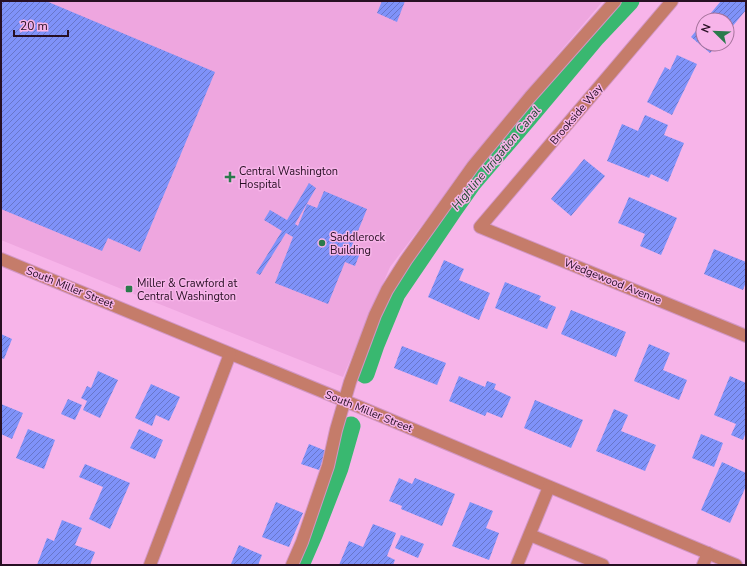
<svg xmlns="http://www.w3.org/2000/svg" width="747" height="566" font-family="'Nunito Sans',sans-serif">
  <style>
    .built { fill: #eea6df }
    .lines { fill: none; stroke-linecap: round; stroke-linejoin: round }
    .canal { stroke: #39b870; stroke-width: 19 }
    .building { fill: url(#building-hatch) }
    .minor-casing { stroke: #d296c5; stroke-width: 14 }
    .minor { stroke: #c57c6a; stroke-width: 12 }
    .poi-dot { fill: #2a7a4b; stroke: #f7b4e9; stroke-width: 1.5 }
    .labels { text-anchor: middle; stroke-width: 3; stroke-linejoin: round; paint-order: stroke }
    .street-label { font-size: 11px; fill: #270f23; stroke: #f7b4e9 }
    .poi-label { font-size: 11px; fill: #270f23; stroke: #f7b4e9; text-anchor: start }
    .water-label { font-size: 12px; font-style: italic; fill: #1d4d30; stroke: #f7b4e9 }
  </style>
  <defs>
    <pattern id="building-hatch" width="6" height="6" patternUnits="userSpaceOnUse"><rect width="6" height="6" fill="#7f92f9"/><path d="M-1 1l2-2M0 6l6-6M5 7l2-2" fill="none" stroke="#6876c9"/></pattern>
  </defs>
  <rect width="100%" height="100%" fill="#f7b4e9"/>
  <!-- built -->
  <path class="built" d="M1,1H603L506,115L390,267L343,377L124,290L1,240Z"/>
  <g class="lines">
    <!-- canal -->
    <g class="canal">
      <path d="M365,374L375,345L396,294L453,210L472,183L527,119L596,37L630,1"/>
      <path d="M300,565L313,535L339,468L351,426"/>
    </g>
  </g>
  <!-- building -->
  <g class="building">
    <path d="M1,1H46L215,72L140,252L108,238L102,251L1,209Z"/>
    <path d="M382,1H405L397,22L377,13Z"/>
    <path d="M721,1H746V10L727,33V20H705Z"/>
    <path d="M703,22V44H718L710,53L691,37Z"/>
    <path d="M677,55L697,64L672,115L647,102L665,67L670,70Z"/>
    <path d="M645,115L668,125L664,135L684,143L668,182L651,174L649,178L607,161L622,124L638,131Z"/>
    <path d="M584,159L605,176L571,216L551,199Z"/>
    <path d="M309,183L316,188L295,224L298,226L307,204L317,208L324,191L367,209L351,248L360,253L355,266L345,262L328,304L275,283L293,237L286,233L260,275L256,273L282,231L264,220L270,210L287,220Z"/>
    <path d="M629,197L677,218L661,255L640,246L645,234L618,223Z"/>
    <path d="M714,249L746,262V282L743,290L704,274Z"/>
    <path d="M444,260L464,269L459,280L490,293L479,320L428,297Z"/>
    <path d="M505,282L541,296L539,300L556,307L547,329L495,308Z"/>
    <path d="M571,310L626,332L616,357L561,334Z"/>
    <path d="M1,334L12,339L4,359L1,358Z"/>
    <path d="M649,344L670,353L663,370L687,380L679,400L634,381Z"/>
    <path d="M402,346L446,363L437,385L394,368Z"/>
    <path d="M98,371L118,380L100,418L83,410L87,401L81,398L87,386L91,388Z"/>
    <path d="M459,376L485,387L487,381L496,384L494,389L511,397L502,418L487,412L485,416L449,401Z"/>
    <path d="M730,376L746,383V432L743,440L731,435L736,424L714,415Z"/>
    <path d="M151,384L180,397L169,421L156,415L152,426L135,418Z"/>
    <path d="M68,399L82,405L75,420L61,414Z"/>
    <path d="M535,400L583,420L571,448L524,428Z"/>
    <path d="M1,404L23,413L12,439L1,434Z"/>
    <path d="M614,409L628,415L621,431L656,445L645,471L596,451Z"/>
    <path d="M28,429L55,440L44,469L16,458Z"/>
    <path d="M139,429L163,440L155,459L130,448Z"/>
    <path d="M701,434L723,443L714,467L692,458Z"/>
    <path d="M309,444L326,451L319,470L301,464Z"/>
    <path d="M722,462L746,473V486L730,523L701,510Z"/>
    <path d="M85,464L130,483L110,529L89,519L103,487L79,477Z"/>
    <path d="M399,478L412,484L415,478L455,494L442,526L401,509L402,506L389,501Z"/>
    <path d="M276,502L303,513L289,547L262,537Z"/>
    <path d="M470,502L493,511L486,528L499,533L489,560L452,546Z"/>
    <path d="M62,520L82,528L75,545L95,552L90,565H37L47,538L54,541Z"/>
    <path d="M373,524L396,533L387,556L395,560L393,565H339L349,541L363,547Z"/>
    <path d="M401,535L424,544L418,558L395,548Z"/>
    <path d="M239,545L262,555L258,565L231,564Z"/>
  </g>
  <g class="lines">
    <!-- minor casing -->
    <g class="minor-casing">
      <g id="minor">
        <path d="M672,1L480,227L746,336"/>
        <path d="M1,259L367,410L736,565"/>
        <path d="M530,535L603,565"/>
        <path d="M150,565L230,354"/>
        <path d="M292,565L302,542L328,466L336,430L350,382L375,315L387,290L406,260L473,166L530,97L615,1"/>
        <path d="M517,565L549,487"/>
        <path d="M703,565L708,553"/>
      </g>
    </g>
    <!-- minor -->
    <use href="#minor" class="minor"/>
  </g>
  <!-- markers -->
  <g class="poi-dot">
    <path d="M228 171h4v4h4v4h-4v4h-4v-4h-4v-4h4z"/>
    <circle cx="322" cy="243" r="4"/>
    <rect x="125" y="285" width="8" height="8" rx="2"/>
  </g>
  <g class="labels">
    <!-- street labels -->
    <g class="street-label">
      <text transform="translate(576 114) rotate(-50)" y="4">Brookside Way</text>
      <text transform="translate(613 281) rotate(22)" y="4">Wedgewood Avenue</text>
      <text transform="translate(70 287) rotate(22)" y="4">South Miller Street</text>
      <text transform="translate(369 411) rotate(22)" y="4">South Miller Street</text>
    </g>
    <!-- poi labels -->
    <g class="poi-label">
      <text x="239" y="175">Central Washington<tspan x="239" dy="13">Hospital</tspan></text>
      <text x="330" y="241">Saddlerock<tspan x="330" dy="13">Building</tspan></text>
      <text x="137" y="287">Miller &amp; Crawford at<tspan x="137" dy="13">Central Washington</tspan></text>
    </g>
    <!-- water labels -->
    <g class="water-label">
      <text transform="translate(496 158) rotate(-50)" y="4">Highline Irrigation Canal</text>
    </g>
  </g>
  <!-- border -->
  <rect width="747" height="566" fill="none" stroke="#270f23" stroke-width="4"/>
  <!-- north arrow -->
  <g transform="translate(715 32) rotate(293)"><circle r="19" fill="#f7b4e9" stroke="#a4729a"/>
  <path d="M0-3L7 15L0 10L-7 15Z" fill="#2a7a4b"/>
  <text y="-6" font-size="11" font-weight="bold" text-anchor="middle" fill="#270f23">N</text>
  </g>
  <!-- scale -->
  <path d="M14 30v6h54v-6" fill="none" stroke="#270f23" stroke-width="2"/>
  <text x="20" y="30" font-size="12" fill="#270f23" stroke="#f7b4e9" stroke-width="3" paint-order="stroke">20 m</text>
</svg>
